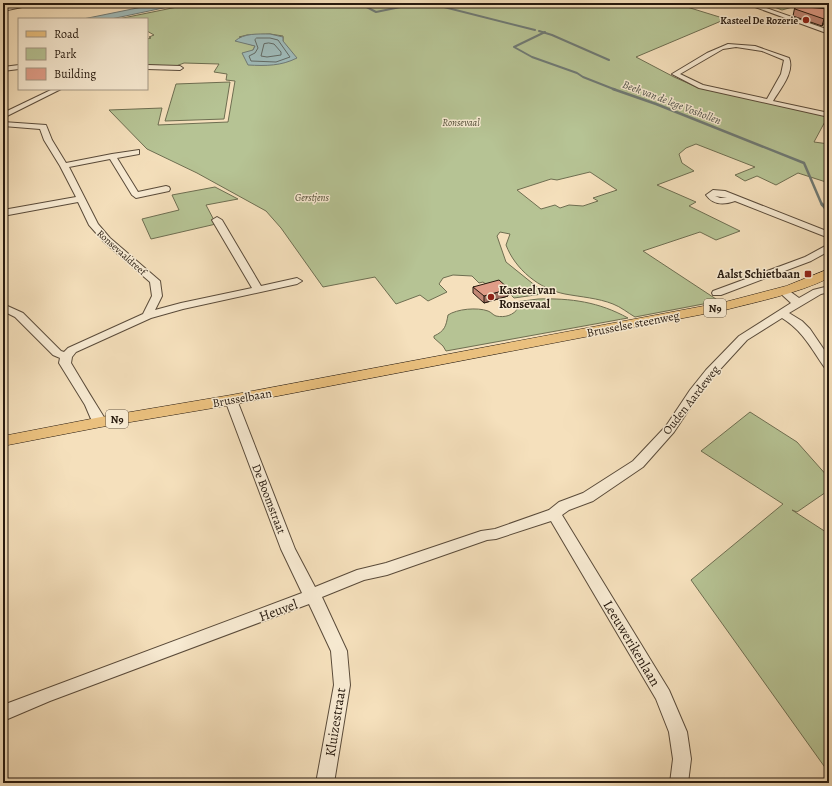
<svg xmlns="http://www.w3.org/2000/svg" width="832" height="786" font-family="Alegreya,serif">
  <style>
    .green { fill: #b6c394; stroke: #6e6e51; fill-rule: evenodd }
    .water { fill: #9fbbba; stroke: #6f7a75 }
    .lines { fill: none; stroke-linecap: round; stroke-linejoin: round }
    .shore { stroke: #626a64; stroke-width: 1 }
    .stream-far2 { stroke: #6f7a75; stroke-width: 2 }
    .stream-far1 { stroke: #6f7a75; stroke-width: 2.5 }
    .stream { stroke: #6f7a75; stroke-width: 3 }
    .minor-casing { stroke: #5a4b3a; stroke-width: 2 }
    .major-casing { stroke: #26190e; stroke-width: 1 }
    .minor { fill: #f8ebd3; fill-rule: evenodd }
    .major { fill: #eac07e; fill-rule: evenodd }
    .wall { fill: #c18775; stroke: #26190e }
    .shaded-wall { fill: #9d6e5f; stroke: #26190e }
    .building { fill: #e09d88; stroke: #26190e }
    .poi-dot { fill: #8f2418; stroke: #f8ebd3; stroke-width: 1.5 }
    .labels { text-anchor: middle; stroke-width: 3; stroke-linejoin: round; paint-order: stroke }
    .far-poi-label { font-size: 10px; font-weight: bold; fill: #26190e; stroke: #f8ebd3; text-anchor: end }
    .far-park-label { font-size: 10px; font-style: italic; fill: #514c36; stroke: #f8ebd3 }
    .far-street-label { font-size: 10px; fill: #26190e; stroke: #f8ebd3 }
    .far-water-label { font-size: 11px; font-style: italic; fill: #50524a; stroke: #f8ebd3 }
    .shield { fill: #f8ebd3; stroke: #655849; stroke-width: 1 }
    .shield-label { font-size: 11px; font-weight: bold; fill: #26190e }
    .poi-label { font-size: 12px; font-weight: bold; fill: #26190e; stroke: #f8ebd3; text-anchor: end }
    .street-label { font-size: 12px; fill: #26190e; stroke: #f8ebd3 }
    .near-street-label { font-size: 14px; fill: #26190e; stroke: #f8ebd3 }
  </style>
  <rect width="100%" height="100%" fill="#f5e0bc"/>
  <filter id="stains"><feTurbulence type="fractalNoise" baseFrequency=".005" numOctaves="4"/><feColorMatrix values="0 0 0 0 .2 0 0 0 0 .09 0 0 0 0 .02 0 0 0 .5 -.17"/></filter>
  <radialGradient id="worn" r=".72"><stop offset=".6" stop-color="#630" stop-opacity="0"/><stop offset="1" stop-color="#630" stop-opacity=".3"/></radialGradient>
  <!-- green -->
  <g class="green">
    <path d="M197,3H560L556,4L559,6L573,3H674L726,19L636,57L674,77L699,88L828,116L814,142L829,144V183L798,173L776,185L757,176L745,181L735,175L755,167L696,144L686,148L679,154L682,163L694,171L657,185L696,202L689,206L740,231L716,240L700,232L643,251L719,301L635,317C628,313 621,307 613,304C598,298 581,297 565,294C539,289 515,269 506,245L510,234L500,232L497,236L506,262L542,291V294L514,298L498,282L487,285L483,282L479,283L472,276L453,275L443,278L439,284L447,292L428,301L420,295L396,304L375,277L323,287L281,228L266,211L197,173L147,149L109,110L162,108L158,125L228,122L235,81L226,80L227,74L214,72L219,64L184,63L176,66L147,65V39L151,38L149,37L154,35L147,31V19H118ZM270,34L283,36V41L253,50L255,46L246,43L239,37L247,35ZM590,172L617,190L593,198L598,201L583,206L569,205L560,208L555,205L541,209L517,190L551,179L557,180Z"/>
    <path d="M764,3H829V7L803,4L782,10Z"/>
    <path d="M230,82L224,119L165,121L176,84Z"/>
    <path d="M215,187L238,199L206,205L216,224L151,239L142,219L179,210L172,195Z"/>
    <path d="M538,299C571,298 599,302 628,318L446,351L443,346L434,338V336C445,331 446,326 448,315C457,309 477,307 488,311C491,312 493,315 496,316C505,318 514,315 518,308L515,302Z"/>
    <path d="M750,412L797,442L829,478V490L797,512L792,510L829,534V773L691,580L783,504L701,451Z"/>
  </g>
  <!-- water -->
  <g class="water">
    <path d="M162,3H187L111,19H83Z"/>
    <path d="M270,34L283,37V41L297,58C281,66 266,66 248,65L242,53L253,50L255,46L235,41C244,33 258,34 270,34Z"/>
  </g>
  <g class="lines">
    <!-- shore -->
    <g class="shore">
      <path d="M257,38H270L278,40L290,57L276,62L251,61L249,56L255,53L258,48L255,40Z"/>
      <path d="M269,43L274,44L281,52V55L267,57L261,56L264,44Z"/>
    </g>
    <!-- stream-far2 -->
    <g class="stream-far2">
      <path d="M363,3L361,4L376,12L420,3"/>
      <path d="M428,3L535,30"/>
      <path d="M539,31L552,35L609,60"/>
      <path d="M545,32L514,47L532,57L577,73L583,77L616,90"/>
    </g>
    <!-- stream-far1 -->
    <path class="stream-far1" d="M613,89L656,104L804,163L822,205"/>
    <!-- stream -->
    <path class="stream" d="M822,204L829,213"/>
    <!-- minor casing -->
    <g class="minor-casing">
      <g id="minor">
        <path d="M29,3H41L3,11V7Z"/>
        <path d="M744,3H752L829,30V34Z"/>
        <path d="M728,44L755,46L789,58C795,72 780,89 773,101L829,113V117L699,88L672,74L707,53ZM736,47L762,51L784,60L781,74L767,99L703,85L680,74L723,49Z"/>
        <path d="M19,65V69L3,71V67Z"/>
        <path d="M147,65L180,66L183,68L180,70L147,69Z"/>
        <path d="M53,89H61L3,118V113Z"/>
        <path d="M3,122L46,125L52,140L66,163L112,154L139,150V154L117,158L138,192L166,186L169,187L170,189L169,191L136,198L132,195L110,159L69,167L98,224L110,238L160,281L162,296L155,310L181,303L252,288L212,220L217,217L222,220L261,286L297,278L302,281L297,284L183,309L151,318L76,352L72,357L71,363C83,383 95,403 107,422L105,425H97L91,419L85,405L59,363L60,358L53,355L15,317L3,311V304L23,313L61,351L64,352L68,348L143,314L152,296L150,282L104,242L89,225L78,202L3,216V210L76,197L60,166L44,140L40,129L3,126Z"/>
        <path d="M713,190L725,191L829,232V238L735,201C724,205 713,205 706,195ZM715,196L727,198H720Z"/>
        <path d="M829,244V251L811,261L721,295H713L712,293L713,291L805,257Z"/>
        <path d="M829,286V292L821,294L789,313L802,321L810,329L829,357V369L825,368C811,348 803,331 782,318L747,340L714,376L698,396L674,432L643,467L593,501L569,510L562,515L669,690L687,732L691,759L688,783H670L673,759L669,732L656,699L551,521L496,539L487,540L387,575L364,580L322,597L347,651L350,685L334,783H316L334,685L331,651L309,604L50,701L3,721V705L302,593L281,549L225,400L227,397H235L237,400L295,549L315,587L357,570L386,563L481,531L495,529L549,510L559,502L583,493L633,461L666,426L690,390L706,370L739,336L791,303L779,292L780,290H788L799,298L813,290Z"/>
      </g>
    </g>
    <!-- major casing -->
    <g class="major-casing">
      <path id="major" d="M829,269V278C796,294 760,301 725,310L231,405L101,427L3,446V436L101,417L231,395L725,302L786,286Z"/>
    </g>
    <!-- minor -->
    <use href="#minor" class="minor"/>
    <!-- major -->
    <use href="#major" class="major"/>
  </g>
  <!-- wall -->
  <g class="wall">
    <path d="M795,6L829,9L822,26L793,16Z"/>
    <path d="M473,287L509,289L508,296L484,303L473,293Z"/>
  </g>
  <!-- shaded-wall -->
  <g class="shaded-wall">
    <path d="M829,13V17L822,26L824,19Z"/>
    <path d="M509,289L508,296L484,303V296Z"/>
  </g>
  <!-- building -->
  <g class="building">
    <path d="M795,6L829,9V13L824,19L795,9Z"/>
    <path d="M499,280L509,289L484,296L473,287Z"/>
  </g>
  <!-- markers -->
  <g class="poi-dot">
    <circle cx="806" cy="20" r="4"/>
    <rect x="804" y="270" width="8" height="8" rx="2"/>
    <circle cx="491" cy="297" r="4"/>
  </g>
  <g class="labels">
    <!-- far-poi labels -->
    <g class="far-poi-label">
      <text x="798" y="24">Kasteel De Rozerie</text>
    </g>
    <!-- far-park labels -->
    <g class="far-park-label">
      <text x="461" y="126">Ronsevaal</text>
      <text x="312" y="201">Gerstjens</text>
    </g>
    <!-- far-street labels -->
    <g class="far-street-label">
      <text transform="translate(122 252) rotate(42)" y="4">Ronsevaaldreef</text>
    </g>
    <!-- far-water labels -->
    <g class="far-water-label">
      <text transform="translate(672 102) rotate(21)" y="4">Beek van de lege Voshollen</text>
    </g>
    <!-- shield labels -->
    <g class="shield">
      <rect x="704" y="299" width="22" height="18" rx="3"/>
      <rect x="106" y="410" width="22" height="18" rx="3"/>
    </g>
    <g class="shield-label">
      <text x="715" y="312">N9</text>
      <text x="117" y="423">N9</text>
    </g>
    <!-- poi labels -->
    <g class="poi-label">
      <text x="800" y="278">Aalst Schietbaan</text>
      <text x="499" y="294" text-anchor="start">Kasteel van<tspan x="499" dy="14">Ronsevaal</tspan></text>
    </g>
    <!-- street labels -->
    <g class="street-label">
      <text transform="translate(633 324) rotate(-11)" y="4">Brusselse steenweg</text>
      <text transform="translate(242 398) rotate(-10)" y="4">Brusselbaan</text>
      <text transform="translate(691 400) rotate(-52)" y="4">Ouden Aardeweg</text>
      <text transform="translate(269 499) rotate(69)" y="4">De Boomstraat</text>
    </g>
    <!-- near-street labels -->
    <g class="near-street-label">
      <text transform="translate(278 610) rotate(-20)" y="5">Heuvel</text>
      <text transform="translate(632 643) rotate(59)" y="5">Leeuwerikenlaan</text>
      <text transform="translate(335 722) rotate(-81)" y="5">Kluizestraat</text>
    </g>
  </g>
  <!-- margin -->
  <rect width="832" height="786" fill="none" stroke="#f5e0bc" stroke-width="16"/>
  <rect x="4" y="4" width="824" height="778" fill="none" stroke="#26190e" stroke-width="2"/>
  <rect x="8" y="8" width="816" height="770" fill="none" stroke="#26190e"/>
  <!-- legend -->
  <rect x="18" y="18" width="130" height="72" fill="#f8ebd3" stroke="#a49784"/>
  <rect x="26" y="31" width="20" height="6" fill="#eac07e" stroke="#a49784"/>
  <text x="54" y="38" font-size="12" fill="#26190e">Road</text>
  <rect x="26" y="48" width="20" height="12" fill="#b6c394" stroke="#a49784"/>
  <text x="54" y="58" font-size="12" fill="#26190e">Park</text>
  <rect x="26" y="68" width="20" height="12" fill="#e09d88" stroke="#a49784"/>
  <text x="54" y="78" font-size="12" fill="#26190e">Building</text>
  <rect width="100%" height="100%" filter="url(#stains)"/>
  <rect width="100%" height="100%" fill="url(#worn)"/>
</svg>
